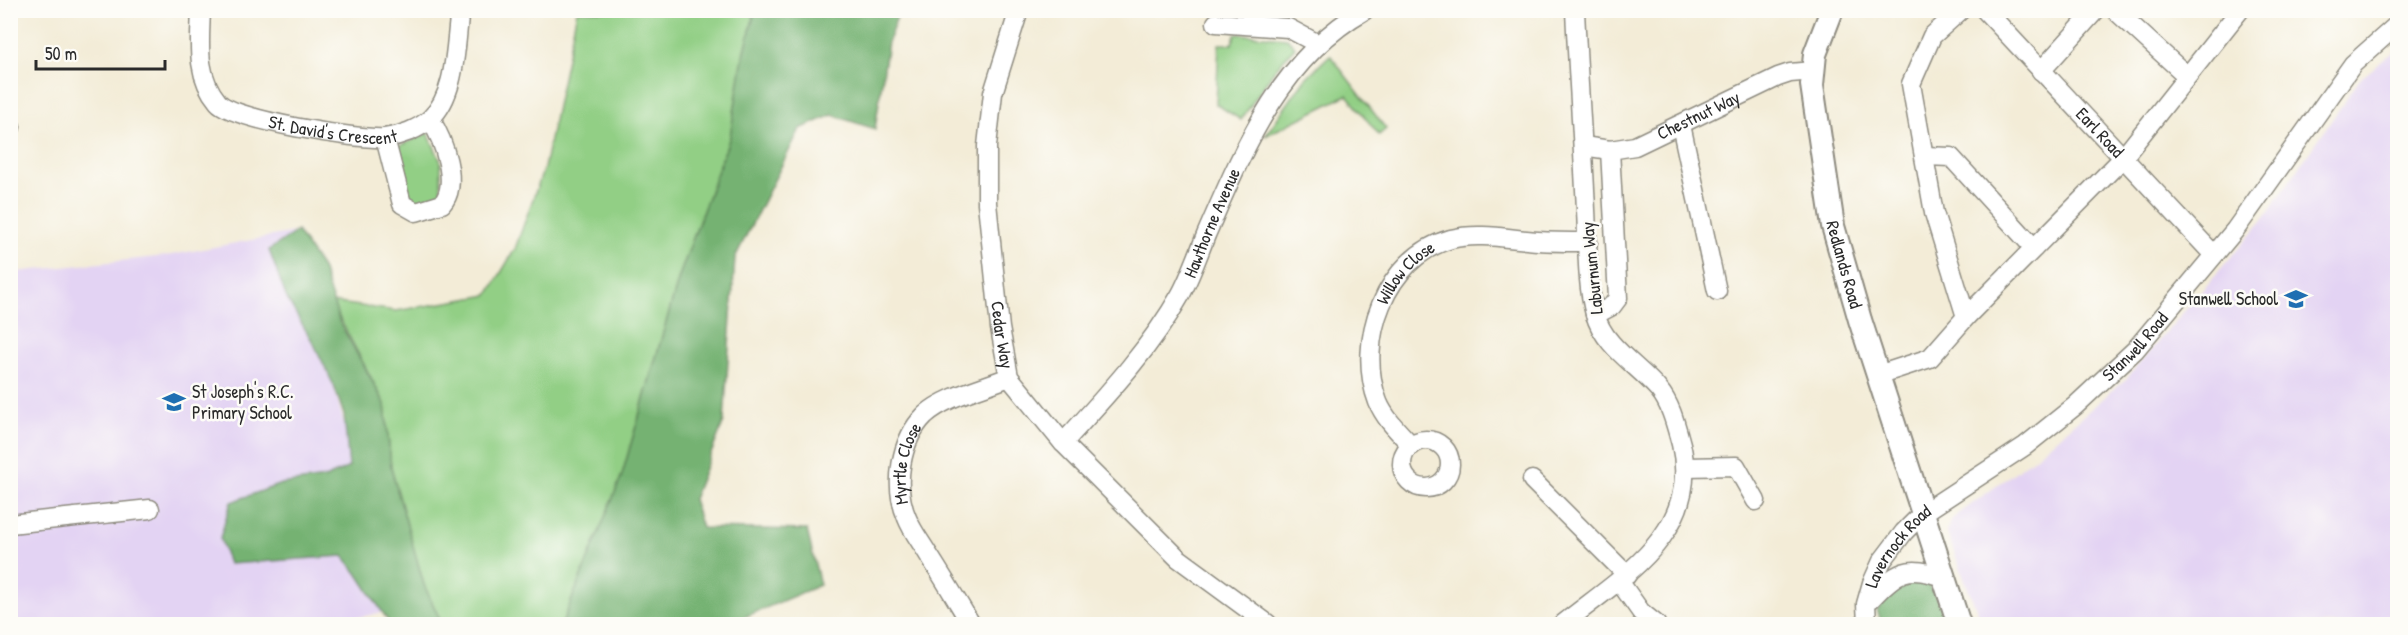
<svg xmlns="http://www.w3.org/2000/svg" width="2408" height="635" font-family="'Patrick Hand',sans-serif">
  <style>
    .built { fill: #e3d3f3 }
    .green { fill: #92cf85; stroke: #5e7d58; stroke-width: 1.5 }
    .forest { fill: #75b272; stroke: #506e4e; stroke-width: 1.5 }
    .lines { fill: none; stroke-linecap: round; stroke-linejoin: round }
    .minor-casing { stroke: #8f8c81; stroke-width: 21 }
    .major-casing { stroke: #8f8c81; stroke-width: 26 }
    .minor { stroke: #fff; stroke-width: 18 }
    .major { stroke: #fff; stroke-width: 22 }
    .labels { text-anchor: middle; stroke-width: 5; stroke-linejoin: round; paint-order: stroke }
    .street-label { font-size: 18px; fill: #2b2b2b; stroke: #fdfcf7 }
    .poi-label { font-size: 18px; fill: #2b2b2b; stroke: #fdfcf7; text-anchor: end }
  </style>
  <rect width="100%" height="100%" fill="#fdfcf7"/>
  <filter id="ink" filterUnits="userSpaceOnUse"><feTurbulence type="fractalNoise" baseFrequency=".0167" numOctaves="2"/><feDisplacementMap in="SourceGraphic" scale="12" xChannelSelector="R" yChannelSelector="G"/><feConvolveMatrix kernelMatrix="1 2 1 2 8 2 1 2 1" color-interpolation-filters="sRGB"/></filter>
  <filter id="wash" filterUnits="userSpaceOnUse"><feTurbulence type="fractalNoise" baseFrequency=".008" numOctaves="4" result="noise"/><feDisplacementMap in="SourceGraphic" scale="24" xChannelSelector="R" yChannelSelector="G"/><feGaussianBlur stdDeviation="1.35" result="paint"/><feColorMatrix in="noise" values="0 0 0 0 0 0 0 0 0 0 0 0 0 0 0 0 0 1.4 0 .05"/><feComposite in="paint" operator="in"/></filter>
  <g filter="url(#wash)">
    <rect width="100%" height="100%" fill="#f3ecd7"/>
    <!-- built -->
    <g class="built">
      <path d="M2397,49V614L2386,624H1982L1946,531L1952,519L2034,458L2127,378L2262,221L2360,79Z"/>
      <path d="M299,231L314,320L362,485L387,612L320,624H11L10,241L15,272L166,256Z"/>
    </g>
    <!-- green -->
    <g class="green">
      <path d="M577,11H755L742,63L730,137L680,274L622,475L562,624H442L424,585L391,468L385,404L331,302L396,311L488,295L515,249L544,168Z"/>
      <path d="M1239,34L1287,38L1295,47L1273,72L1241,120L1216,104L1219,44H1232L1235,35Z"/>
      <path d="M1330,55L1386,129L1379,135L1347,95L1265,136L1305,79Z"/>
      <path d="M428,133L441,162V195L416,203L408,199L395,148Z"/>
    </g>
    <!-- forest -->
    <g class="forest">
      <path d="M755,11H899L888,42L875,129L832,115L800,129L735,258L724,421L693,499L702,528L807,530L820,585L728,624H562L622,475L680,274L730,137L742,63Z"/>
      <path d="M297,231L322,268L340,323L385,404L391,468L424,585L442,624H390L357,573L343,556L229,564L220,538L231,502L281,484L325,478L349,467L344,415L334,386L314,344L287,299L269,250Z"/>
      <path d="M1915,581L1927,583L1941,603L1950,624H1882L1877,610L1897,587Z"/>
    </g>
  </g>
  <g filter="url(#ink)">
    <g class="lines">
      <!-- minor casing -->
      <g class="minor-casing">
        <g id="minor">
          <path id="s1" d="M201,10C200,42 195,75 218,102C233,120 358,140 385,138C400,136 419,129 430,119C457,94 455,44 460,10"/>
          <path id="s2" d="M1019,10L993,93L987,146V203L1000,328L1009,377L1063,443L1178,558L1268,624"/>
          <path d="M1961,10L1932,36L1911,84L1934,213L1966,317"/>
          <path id="s3" d="M1985,10L2214,255"/>
          <path d="M2115,10L2186,75"/>
          <path d="M1216,23L1288,28L1318,44"/>
          <path d="M2041,71L2096,10"/>
          <path d="M1681,125L1717,291"/>
          <path d="M10,127H11"/>
          <path d="M385,138L402,204L416,212L442,204C460,184 443,139 430,119"/>
          <path id="s4" d="M1583,146L1610,150L1635,146L1778,77L1790,73L1813,71"/>
          <path d="M1924,156L1951,157L2034,248"/>
          <path d="M1595,315L1612,306L1618,298L1610,150"/>
          <path d="M1878,375L1930,358L1966,317L2122,159L2240,10"/>
          <circle cx="1426" cy="464" r="24"/>
          <path id="s5" d="M1063,443C1106,396 1150,349 1181,294C1191,275 1198,255 1206,235C1243,150 1280,58 1365,10"/>
          <path id="s6" d="M1411,445C1399,432 1385,419 1378,402C1355,342 1385,257 1451,239C1478,232 1510,239 1538,241C1554,242 1571,242 1588,242"/>
          <path d="M1686,467L1736,466L1756,501"/>
          <path d="M1532,480L1627,575"/>
          <path d="M10,524L150,509"/>
          <path d="M1619,581L1641,612L1656,624"/>
          <path d="M1871,599C1896,572 1908,563 1944,578"/>
          <path id="s7" d="M971,624C957,601 943,577 928,554C921,542 912,531 907,518C893,486 900,440 925,415C946,396 983,388 1009,377"/>
          <path d="M1563,624C1621,577 1702,533 1681,444C1676,426 1671,404 1659,390C1638,365 1604,347 1595,314C1586,282 1588,244 1586,210C1583,144 1578,77 1575,10"/>
          <path id="s8" d="M1867,624L1866,604L1872,583L1882,561L1904,532L1923,513L2025,446L2075,406L2135,350L2235,230L2353,64L2398,24"/>
        </g>
      </g>
      <!-- major casing -->
      <g class="major-casing">
        <g id="major">
          <path id="s9" d="M1832,10L1815,54L1812,85L1833,226L1860,320L1959,624"/>
        </g>
      </g>
      <!-- minor -->
      <use href="#minor" class="minor"/>
      <!-- major -->
      <use href="#major" class="major"/>
    </g>
  </g>
  <!-- icons -->
  <defs>
    <g id="school-bare" transform="scale(1.8)"><path d="M0-5L7-2L0 1L-7-2ZM-4 1L0 2.5L4 1V4Q0 6-4 4Z" fill="#1f6fb2" stroke="#fdfcf7" stroke-width="2.5" paint-order="stroke"/></g>
  </defs>
  <g fill-rule="evenodd">
    <use href="#school-bare" x="2296" y="299"/>
    <use href="#school-bare" x="174" y="402"/>
  </g>
  <g class="labels">
    <!-- street labels -->
    <g class="street-label">
      <text dy="6" stroke="none"><textPath href="#s4" startOffset="123">Chestnut Way</textPath></text>
      <text dy="6" stroke="none"><textPath href="#s1" startOffset="216">St. David's Crescent</textPath></text>
      <text dy="6" stroke="none"><textPath href="#s3" startOffset="168">Earl Road</textPath></text>
      <text dy="6" stroke="none"><textPath href="#s5" startOffset="268">Hawthorne Avenue</textPath></text>
      <text dy="6" stroke="none"><textPath href="#s9" startOffset="261">Redlands Road</textPath></text>
      <text transform="translate(1592 268) rotate(-96)" y="6">Laburnum Way</text>
      <text dy="6" stroke="none"><textPath href="#s6" startOffset="195">Willow Close</textPath></text>
      <text dy="6" stroke="none"><textPath href="#s2" startOffset="330">Cedar Way</textPath></text>
      <text dy="6" stroke="none"><textPath href="#s8" startOffset="400">Stanwell Road</textPath></text>
      <text dy="6" stroke="none"><textPath href="#s7" startOffset="180">Myrtle Close</textPath></text>
      <text dy="6" stroke="none"><textPath href="#s8" startOffset="87">Lavernock Road</textPath></text>
    </g>
    <!-- poi labels -->
    <g class="poi-label">
      <text x="2278" y="305">Stanwell School</text>
      <text x="192" y="398" text-anchor="start">St Joseph's R.C.<tspan x="192" dy="21">Primary School</tspan></text>
    </g>
  </g>
  <!-- margin -->
  <rect width="2408" height="635" fill="none" stroke="#fdfcf7" stroke-width="36"/>
  <!-- scale -->
  <path d="M36 60v9h129v-9" fill="none" stroke="#2b2b2b" stroke-width="3"/>
  <text x="45" y="60" font-size="18" fill="#2b2b2b" stroke="#fdfcf7" stroke-width="4.5" paint-order="stroke">50 m</text>
</svg>
